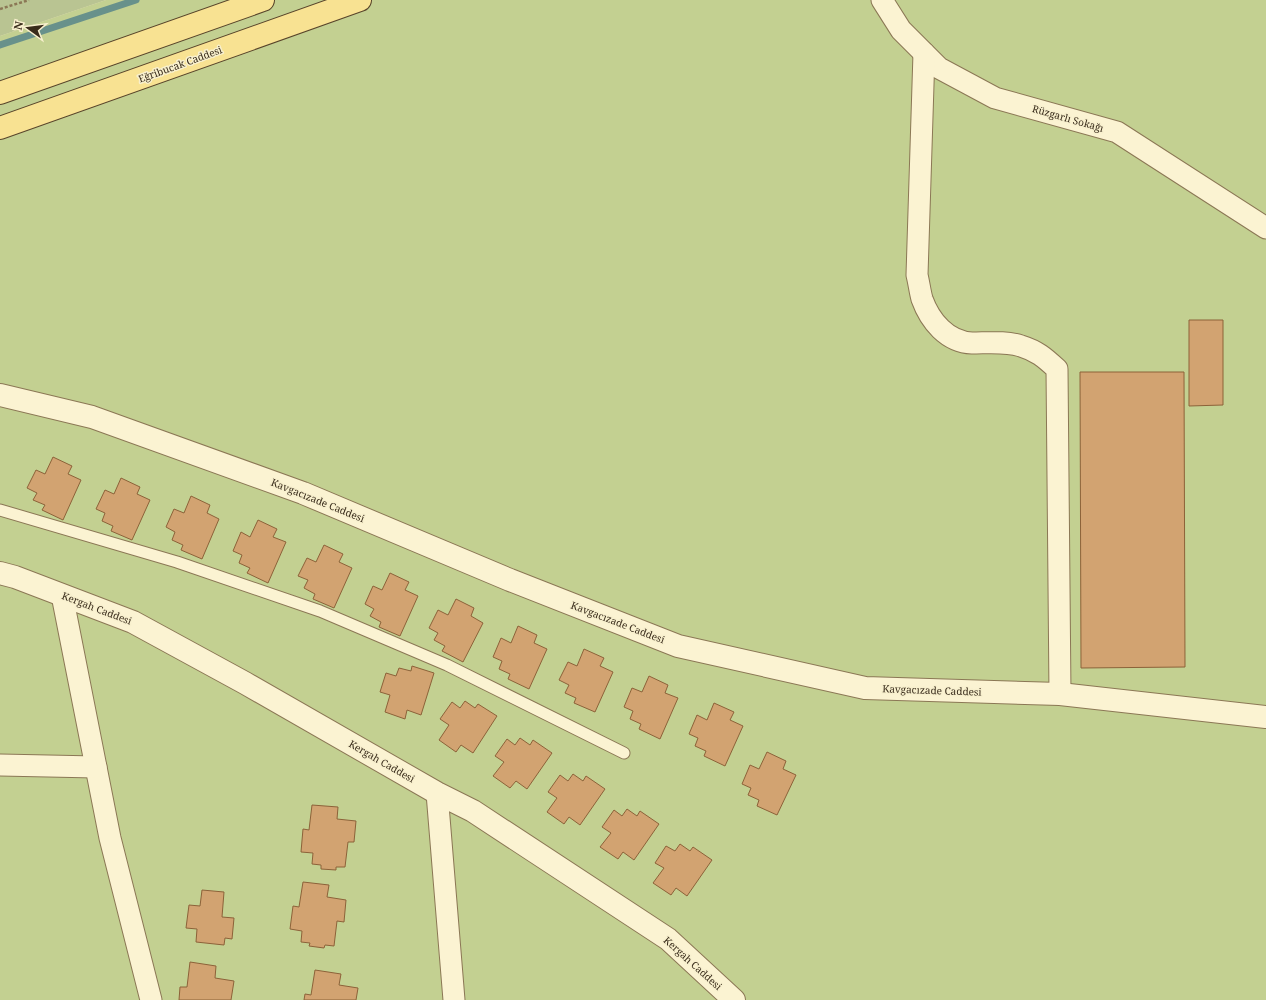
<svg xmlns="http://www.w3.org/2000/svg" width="1266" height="1000" font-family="'Noto Serif',serif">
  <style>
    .green { fill: #c3d091 }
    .cemetery { fill: #b9c492 }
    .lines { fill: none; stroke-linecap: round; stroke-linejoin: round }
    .stream { stroke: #68918b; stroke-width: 7 }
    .building { fill: #d2a371; stroke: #8c6239 }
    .service-casing { stroke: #8b7755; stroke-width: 13 }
    .minor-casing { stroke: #8b7755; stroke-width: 23 }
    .tertiary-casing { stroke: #8b7755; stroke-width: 24 }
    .primary-casing { stroke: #58442a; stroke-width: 24 }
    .path { stroke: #8b7755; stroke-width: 2.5; stroke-dasharray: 3 2; stroke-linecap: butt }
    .service { stroke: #fbf3d2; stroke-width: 11 }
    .minor { stroke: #fbf3d2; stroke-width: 21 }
    .tertiary { stroke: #fbf3d2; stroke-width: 22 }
    .primary { stroke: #f8e292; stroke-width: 22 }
    .labels { text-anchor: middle; stroke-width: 3; stroke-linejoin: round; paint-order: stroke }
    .street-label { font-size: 10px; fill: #392c1b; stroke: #f8f0ce }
  </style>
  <rect width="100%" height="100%" fill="#f1e7be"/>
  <!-- green -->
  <path class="green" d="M106,0H1266V1000H0V36Z"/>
  <!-- cemetery -->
  <path class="cemetery" d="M0,0H106L0,36Z"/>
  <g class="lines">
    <!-- stream -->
    <path class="stream" d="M0,45L136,0"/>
  </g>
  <!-- building -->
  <g class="building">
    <path d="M1189,320H1223V405L1189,406Z"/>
    <path d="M1080,372H1184L1185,667L1081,668Z"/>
    <path d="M53,457L72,466L68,474L81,480L63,520L42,510L45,505L33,500L37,493L27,488L36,470L45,474Z"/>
    <path d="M121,478L140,487L137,494L150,500L132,540L111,531L113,526L102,521L105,513L96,509L105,490L114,494Z"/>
    <path d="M191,496L210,505L207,513L219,519L202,559L181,550L183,545L172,540L175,532L166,527L174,509L184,513Z"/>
    <path d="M258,520L277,529L273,537L286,542L268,583L247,573L250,568L239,563L242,555L233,551L241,532L250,537Z"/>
    <path d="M324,545L343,554L339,562L352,568L334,608L313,599L315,594L304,588L308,580L298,576L307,558L316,562Z"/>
    <path d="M390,573L409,582L405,590L418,596L400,636L379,627L381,622L370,616L374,609L365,604L373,586L382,590Z"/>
    <path d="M456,599L474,608L471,616L483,623L463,662L442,651L445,646L434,640L438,633L429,628L438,610L448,615Z"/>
    <path d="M518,626L537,635L534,643L547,649L529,689L508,679L510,674L499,669L502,661L493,657L501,638L511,643Z"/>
    <path d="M584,649L604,658L600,666L613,672L595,712L574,703L576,698L565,693L569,685L559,680L568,662L577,666Z"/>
    <path d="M412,666L434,673L421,715L407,710L405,719L385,712L390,695L380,692L386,673L396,676L399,668L411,671Z"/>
    <path d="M649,676L668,685L665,693L678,698L660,739L639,729L641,724L630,719L633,711L624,707L632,688L642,692Z"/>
    <path d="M465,701L475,708L478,704L497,716L473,753L461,745L456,752L439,740L449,725L440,719L452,702L460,708Z"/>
    <path d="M714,703L734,712L730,720L743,726L725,766L704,756L706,751L695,746L698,738L689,734L697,715L707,720Z"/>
    <path d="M520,738L530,745L533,740L552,753L527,789L516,781L510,788L493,776L504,762L495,756L507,739L515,745Z"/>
    <path d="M767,752L786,761L783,769L796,775L777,815L757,806L759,800L748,795L751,788L742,784L750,765L759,769Z"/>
    <path d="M573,774L583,781L586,776L605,789L580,825L569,817L564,824L547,812L557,798L548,792L560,775L568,781Z"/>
    <path d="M312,805L338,807L337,819L356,821L354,842H348L345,867H336V870L321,869V865L312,864L313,853L301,852L303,829L309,830Z"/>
    <path d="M627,809L637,816L640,811L659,824L634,860L623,852L618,859L600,847L611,833L602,827L614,810L622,816Z"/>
    <path d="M680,844L690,851L693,847L712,860L687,896L676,888L671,895L653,883L664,868L655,863L666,846L675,851Z"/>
    <path d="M303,882L329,885L327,897L346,900L344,922L337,921L334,946L325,945L324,948L309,946L310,943L301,942L302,931L290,929L293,906L299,907Z"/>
    <path d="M202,890L224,892L222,917L234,918L232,939L225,938L224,945L196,942L197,929L186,928L189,905L200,906Z"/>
    <path d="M190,962L216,966L215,978L234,981L231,1000H179L180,987H187Z"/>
    <path d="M315,970L341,974L339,985L358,988L356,1000H304L305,994L311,995Z"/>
  </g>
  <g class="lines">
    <!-- service casing -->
    <g class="service-casing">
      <path id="service" d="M0,510L177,562L320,611L447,665L624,753"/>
    </g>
    <!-- minor casing -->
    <g class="minor-casing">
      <g id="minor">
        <path d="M882,0L901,30L939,68L995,98L1117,132L1266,228"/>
        <path d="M924,53L917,275C919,283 920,292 922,299C930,321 947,342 972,343C987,343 1007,341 1021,346C1037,351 1044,357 1057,369L1060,694"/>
        <path d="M62,595L110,838L151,1000"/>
        <path d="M0,765L96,767"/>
        <path d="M437,793L454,1000"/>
      </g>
    </g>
    <!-- tertiary casing -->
    <g class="tertiary-casing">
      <g id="tertiary">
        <path d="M0,395L92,417L303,493L510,580L678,646L865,688L1060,694L1266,717"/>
        <path d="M0,573L15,577L133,622L245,683L437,793L473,811L668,939L734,1000"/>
      </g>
    </g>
    <!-- primary casing -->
    <g class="primary-casing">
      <g id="primary">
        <path d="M0,93L263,0"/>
        <path d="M0,128L360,0"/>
      </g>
    </g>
    <!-- path -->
    <path class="path" d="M0,9L29,0"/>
    <!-- service -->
    <use href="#service" class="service"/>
    <!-- minor -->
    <use href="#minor" class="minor"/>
    <!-- tertiary -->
    <use href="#tertiary" class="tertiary"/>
    <!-- primary -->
    <use href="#primary" class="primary"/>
  </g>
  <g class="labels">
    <!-- street labels -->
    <g class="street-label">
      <text transform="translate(180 64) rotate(-20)" y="4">Eğribucak Caddesi</text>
      <text transform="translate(1068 118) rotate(16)" y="4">Rüzgarlı Sokağı</text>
      <text transform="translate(318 500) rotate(22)" y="4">Kavgacızade Caddesi</text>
      <text transform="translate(97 608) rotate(21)" y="4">Kergah Caddesi</text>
      <text transform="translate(618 622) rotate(21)" y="4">Kavgacızade Caddesi</text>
      <text transform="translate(932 690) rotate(2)" y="4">Kavgacızade Caddesi</text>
      <text transform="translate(382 761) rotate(30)" y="4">Kergah Caddesi</text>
      <text transform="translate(693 963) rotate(42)" y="4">Kergah Caddesi</text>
    </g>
  </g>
  <!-- north arrow -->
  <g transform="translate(28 28) rotate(284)" stroke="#f8f0ce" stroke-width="3" paint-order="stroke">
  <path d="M0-3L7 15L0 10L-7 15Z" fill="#392c1b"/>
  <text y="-6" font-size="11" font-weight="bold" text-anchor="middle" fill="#392c1b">N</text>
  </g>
</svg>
